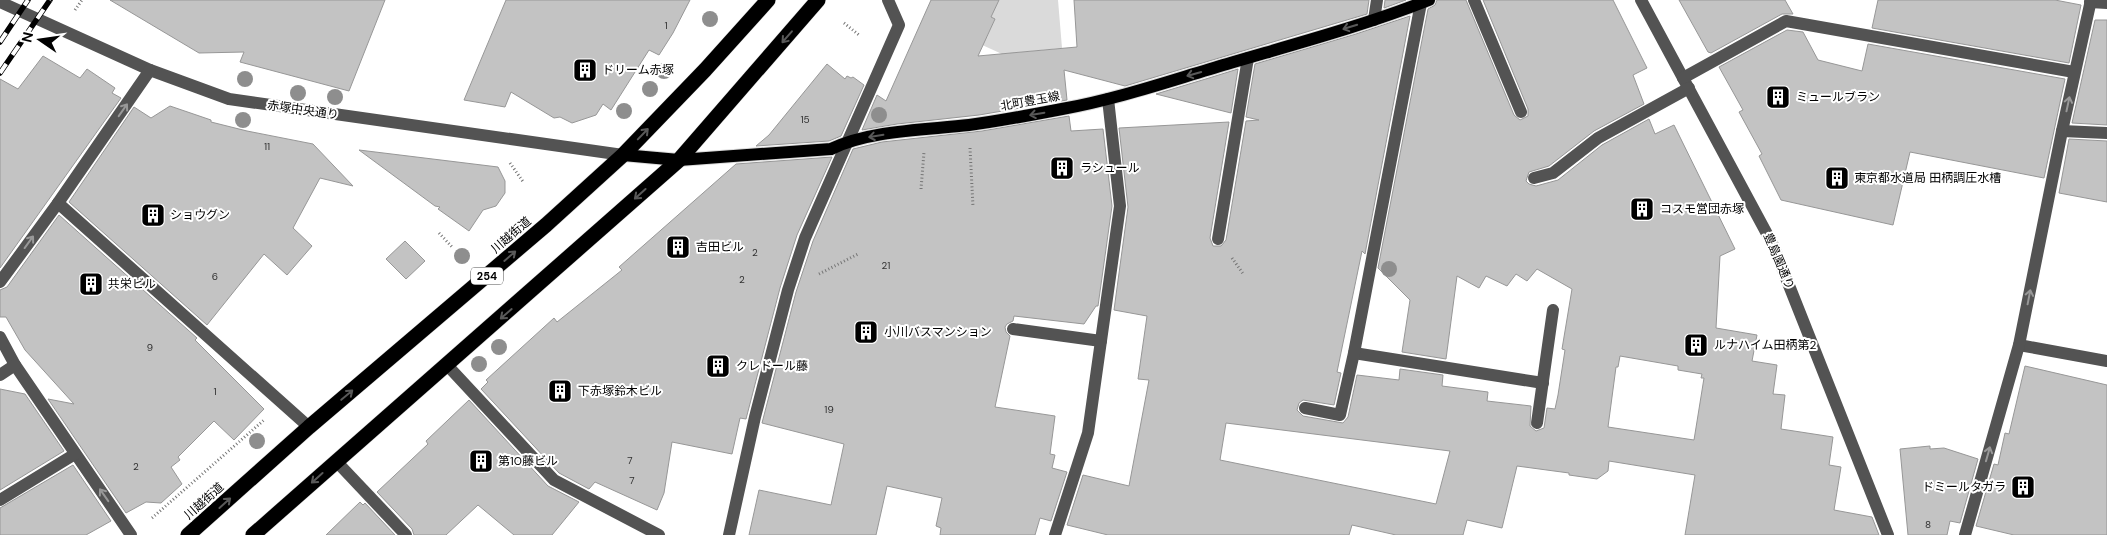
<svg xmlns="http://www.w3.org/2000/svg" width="2107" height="535" font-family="'DM Sans','Noto Sans JP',sans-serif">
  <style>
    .green { fill: #dadada }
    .building { fill: #c3c3c3; stroke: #979797; fill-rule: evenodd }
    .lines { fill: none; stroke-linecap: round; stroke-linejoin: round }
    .major-casing { stroke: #dbdbdb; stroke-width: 14 }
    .highway-casing { stroke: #dbdbdb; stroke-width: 16 }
    .path { stroke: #757575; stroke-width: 3; stroke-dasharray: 1 2.5; stroke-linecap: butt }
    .minor { stroke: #535353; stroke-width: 12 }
    .major { stroke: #000; stroke-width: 12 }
    .highway { stroke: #000; stroke-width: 15 }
    .rail-casing { stroke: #000; stroke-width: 5.5 }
    .rail { stroke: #fff; stroke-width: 4; stroke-dasharray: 11; stroke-linecap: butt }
    .tree { fill: #8e8e8e }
    .oneway { stroke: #595959 }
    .oneway2 { stroke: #989898 }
    .labels { text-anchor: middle; stroke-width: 4; stroke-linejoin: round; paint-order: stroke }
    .number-label { font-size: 10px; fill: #313131 }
    .shield { fill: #fff; stroke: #4c4c4c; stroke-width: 1 }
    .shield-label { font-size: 11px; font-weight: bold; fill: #000 }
    .poi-label { font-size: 12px; fill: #000; stroke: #fff; text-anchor: start }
    .street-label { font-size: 12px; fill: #000; stroke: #fff }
  </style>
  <rect width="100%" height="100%" fill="#fff"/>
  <!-- green -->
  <path class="green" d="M999,0H1058L1062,48L1002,54L980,44L987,37L995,19L991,17Z"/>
  <!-- building -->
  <g class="building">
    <path d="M110,0H385L349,91L240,62L244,52L199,53Z"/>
    <path d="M506,0H690L673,33L659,55L649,50L611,110L603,104L596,115L572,123L560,117L554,118L511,92L505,107L464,100Z"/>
    <path d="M931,0H999L991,17L995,19L978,56L1077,47L1074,0H1369L1367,14L1125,86L1064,70L1067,100L979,115L897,124L862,130L877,95L886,101Z"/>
    <path d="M1385,0H1406L1384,8Z"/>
    <path d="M1437,0H1466L1514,115L1520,120L1528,116V109L1483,0H1613L1647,68L1633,75L1644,104L1594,131L1549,166L1529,172L1526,181L1529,184L1536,186L1558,180L1602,145L1649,119L1655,134L1674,125L1735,249L1720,256L1716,328L1757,335L1752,361L1777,365L1773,394L1785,395L1781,429L1833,437L1829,465L1841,467L1834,510L1872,517L1879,535H1685L1695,475L1609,461L1608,471L1597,479L1569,475V473L1517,466L1502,528L1467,520L1463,535H1396L1352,525L1349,535H1108L1067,525L1083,475L1129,486L1149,380L1138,379L1147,316L1114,310L1128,207L1119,128L1229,122L1210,238L1213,246H1221L1226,240L1246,121L1259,120L1246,117L1255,64L1356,34L1410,16L1365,254L1362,251L1337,372L1341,373L1334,405L1303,400L1299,403L1297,410L1303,416L1343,423L1348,417L1357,375L1399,380L1400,369L1443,375L1442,386L1488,392L1487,401L1531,406L1530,426L1536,431L1544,428L1547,408L1555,409L1558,395L1565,350L1562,349L1572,289L1537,269L1527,281L1516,274L1507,286L1486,276L1479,288L1457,276L1446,359L1402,352L1410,300L1378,268L1428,9L1435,5ZM1620,356L1678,366V370L1702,374L1701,378H1704L1694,440L1608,427L1616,367H1618ZM1226,423L1450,451L1436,504L1220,460Z"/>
    <path d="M1679,0H1785L1793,14H1782L1711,53L1708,52Z"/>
    <path d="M1878,0H2055L2081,5L2069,63L1872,28Z"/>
    <path d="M2095,20H2107V125L2072,123Z"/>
    <path d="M1787,30L1803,32L1818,60L1862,71L1868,44L2065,79L2044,178L1910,152L1893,225L1781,200L1759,156L1762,154L1739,112L1743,110L1719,67Z"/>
    <path d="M43,56L80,78L87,69L115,88L112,93L121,98L0,268V79L18,89Z"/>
    <path d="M827,64L845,79L847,76L851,78L853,77L864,85L841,136L829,141L756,146L769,135Z"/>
    <path d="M1238,69L1231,113L1156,94L1209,78Z"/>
    <path d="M170,106L211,120V122L247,131L313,144L353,186L320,178L293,228L312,246L287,275L264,254L207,325L69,202L134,107L151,118Z"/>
    <path d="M1069,116L1071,131L1103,129L1112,206L1098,306H1096L1084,324L1014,316L1013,321L1007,324L1005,327L1006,332L1010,336L995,407L1055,416L1050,454L1055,455L1052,468L1067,472L1051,521L1040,518L1035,535H940L941,528L936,526L942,498L887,486L876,535H749L759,490L831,505L844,444L762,423L796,292L813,241L853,149L882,142L982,131Z"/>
    <path d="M2069,139L2107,141V202L2059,193Z"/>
    <path d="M359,150L498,167L505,181V193L496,206L483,210L469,231L438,209L440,207L435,206Z"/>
    <path d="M832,157L797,235L780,288L746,419L740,418L732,454L672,442L664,493L657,510L595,482L589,489L559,473L481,389L488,382L486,380L554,318L557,322L622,270L619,267L736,164Z"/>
    <path d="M59,215L197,338L195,340L264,409L234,440L214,421L178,457L180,460L171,467L182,484L161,503L146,502L126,513L48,399L74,404L25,350L6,317H0V290L7,287Z"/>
    <path d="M405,241L425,261L406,279L386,259Z"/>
    <path d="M2025,366L2107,385V535H2014L1976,526L1994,464L1998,465L2005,433L2009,434Z"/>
    <path d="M0,389L25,394L64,451L0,490Z"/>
    <path d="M469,400L548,486L579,502L552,535H514L478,505L446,535H414L412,529L377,492L428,444L426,441Z"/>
    <path d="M1930,446V449L1944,448L1978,459L1960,523L1950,521L1947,535H1908L1900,449Z"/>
    <path d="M73,465L111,521L86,535H0V508Z"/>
    <path d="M360,502L363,505L365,503L395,535H326Z"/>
  </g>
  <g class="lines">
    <!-- major casing -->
    <g class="major-casing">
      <path id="major" d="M623,155L679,160L831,149C870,130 926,130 969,125C1000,121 1031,115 1062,109C1118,99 1172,80 1227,64C1295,44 1363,26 1429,0"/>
    </g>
    <!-- highway casing -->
    <g class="highway-casing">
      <g id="highway">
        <path d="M188,535L309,427L546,225L623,155L705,70L768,0"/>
        <path d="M253,535L679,160L818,0"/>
      </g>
    </g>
    <!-- path -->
    <g class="path">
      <path d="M75,10L82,0"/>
      <path d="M844,23L859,35"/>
      <path d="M970,148L973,207"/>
      <path d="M510,163L524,183"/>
      <path d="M921,189L924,152"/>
      <path d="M439,233L453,248"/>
      <path d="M1232,258L1244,275"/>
      <path d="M819,274L858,254"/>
      <path d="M152,518L264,420"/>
    </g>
    <!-- minor -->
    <g class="minor">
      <path d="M1474,0L1521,112"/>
      <path d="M1641,0L1773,245L1888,535"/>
      <path d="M0,2L150,70L229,99L623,155"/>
      <path d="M2090,2L2107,3"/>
      <path d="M1374,20L1377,0"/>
      <path d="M1683,78L1786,21L2074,72"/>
      <path d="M2062,131L2107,133"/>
      <path d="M1534,178L1553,173L1598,138L1689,88"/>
      <path d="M58,203L309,427"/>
      <path d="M1218,239L1248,58"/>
      <path d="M0,282L58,203L150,70"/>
      <path d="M1013,329L1101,341"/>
      <path d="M0,337L15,365L131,535"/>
      <path d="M2019,345L2107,361"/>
      <path d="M1354,353L1543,383"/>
      <path d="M447,365L554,480L659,535"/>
      <path d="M0,375L15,365"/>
      <path d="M1305,408L1340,415L1354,353L1421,3"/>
      <path d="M1537,423L1553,310"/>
      <path d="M336,461L406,535"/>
      <path d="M0,500L75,454"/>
      <path d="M729,535L755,417L788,290L805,238L899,25L888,0"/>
      <path d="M1055,535L1088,433L1120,206L1108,99"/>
      <path d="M1965,535L2019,345L2062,131L2091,0"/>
    </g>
    <!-- major -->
    <use href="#major" class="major"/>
    <!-- highway -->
    <use href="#highway" class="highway"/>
    <!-- rail casing -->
    <g class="rail-casing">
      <g id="rail">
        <path d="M0,42L28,0"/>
        <path d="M0,73L50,0"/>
      </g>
    </g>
    <!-- rail -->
    <use href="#rail" class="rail"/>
  </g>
  <!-- trees -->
  <g class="tree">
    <circle cx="710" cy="19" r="8"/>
    <circle cx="664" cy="71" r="8"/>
    <circle cx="245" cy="79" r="8"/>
    <circle cx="650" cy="89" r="8"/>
    <circle cx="298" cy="93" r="8"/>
    <circle cx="335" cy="97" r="8"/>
    <circle cx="624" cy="111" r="8"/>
    <circle cx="879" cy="115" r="8"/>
    <circle cx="243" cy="120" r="8"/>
    <circle cx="462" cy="256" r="8"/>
    <circle cx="1389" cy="269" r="8"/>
    <circle cx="499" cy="347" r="8"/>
    <circle cx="479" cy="364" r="8"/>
    <circle cx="257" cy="441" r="8"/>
  </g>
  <!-- one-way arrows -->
  <defs><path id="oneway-shaft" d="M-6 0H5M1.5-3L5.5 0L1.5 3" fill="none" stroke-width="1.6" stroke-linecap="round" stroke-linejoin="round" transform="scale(1.25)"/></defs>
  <g class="oneway">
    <use href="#oneway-shaft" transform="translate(1350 27) rotate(163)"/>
    <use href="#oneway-shaft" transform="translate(787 37) rotate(131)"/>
    <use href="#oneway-shaft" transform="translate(1194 74) rotate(164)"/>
    <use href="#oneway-shaft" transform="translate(1037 114) rotate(170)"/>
    <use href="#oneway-shaft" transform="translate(643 134) rotate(-46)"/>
    <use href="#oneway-shaft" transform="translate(876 136) rotate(171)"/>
    <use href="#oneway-shaft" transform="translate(640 194) rotate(138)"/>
    <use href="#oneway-shaft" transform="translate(510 256) rotate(-41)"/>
    <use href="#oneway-shaft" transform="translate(506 314) rotate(139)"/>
    <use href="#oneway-shaft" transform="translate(347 395) rotate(-40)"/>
    <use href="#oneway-shaft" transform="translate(317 478) rotate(138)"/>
    <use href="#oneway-shaft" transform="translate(225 503) rotate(-42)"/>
  </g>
  <g class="oneway2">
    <use href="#oneway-shaft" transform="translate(2068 104) rotate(-78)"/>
    <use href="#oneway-shaft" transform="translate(123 110) rotate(-55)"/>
    <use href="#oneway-shaft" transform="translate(29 242) rotate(-54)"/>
    <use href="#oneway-shaft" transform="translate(2029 297) rotate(-79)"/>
    <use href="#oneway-shaft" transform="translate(1988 454) rotate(-74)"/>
    <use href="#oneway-shaft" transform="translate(104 495) rotate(-125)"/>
  </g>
  <!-- icons -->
  <defs>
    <g id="building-square" transform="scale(1.25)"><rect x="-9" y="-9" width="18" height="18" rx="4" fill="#000" stroke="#fff"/><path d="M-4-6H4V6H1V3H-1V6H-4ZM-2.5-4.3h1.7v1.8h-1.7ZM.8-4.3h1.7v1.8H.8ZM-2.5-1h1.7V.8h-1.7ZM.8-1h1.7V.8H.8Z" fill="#fff"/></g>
  </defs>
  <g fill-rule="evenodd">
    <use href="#building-square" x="585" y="70"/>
    <use href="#building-square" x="1778" y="97"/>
    <use href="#building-square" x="1062" y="168"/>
    <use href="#building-square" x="1837" y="178"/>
    <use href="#building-square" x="1642" y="209"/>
    <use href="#building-square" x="153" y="215"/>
    <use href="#building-square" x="678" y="247"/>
    <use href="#building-square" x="91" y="284"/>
    <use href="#building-square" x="866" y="332"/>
    <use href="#building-square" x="1696" y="345"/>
    <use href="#building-square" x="718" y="366"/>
    <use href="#building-square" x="560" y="391"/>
    <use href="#building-square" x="481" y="461"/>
    <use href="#building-square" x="2023" y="487"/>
  </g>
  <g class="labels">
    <!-- number labels -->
    <g class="number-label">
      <text x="666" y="29">1</text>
      <text x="805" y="123">15</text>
      <text x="267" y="150">11</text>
      <text x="755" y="256">2</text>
      <text x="886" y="269">21</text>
      <text x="215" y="280">6</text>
      <text x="742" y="283">2</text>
      <text x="150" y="351">9</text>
      <text x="215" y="395">1</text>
      <text x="829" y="413">19</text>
      <text x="630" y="464">7</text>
      <text x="136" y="470">2</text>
      <text x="632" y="484">7</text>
      <text x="1928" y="528">8</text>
    </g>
    <!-- shield labels -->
    <rect class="shield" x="471" y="267.5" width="32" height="17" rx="4"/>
    <g class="shield-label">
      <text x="487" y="280">254</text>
    </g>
    <!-- poi labels -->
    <g class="poi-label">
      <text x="602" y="74">ドリーム赤塚</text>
      <text x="1796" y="101">ミュールブラン</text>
      <text x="1080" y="172">ラシュール</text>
      <text x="1854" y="182">東京都水道局 田柄調圧水槽</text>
      <text x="1660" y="213">コスモ営団赤塚</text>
      <text x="170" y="219">ショウグン</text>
      <text x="696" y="251">吉田ビル</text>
      <text x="108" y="288">共栄ビル</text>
      <text x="884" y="336">小川バスマンション</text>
      <text x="1714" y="349">ルナハイム田柄第2</text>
      <text x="736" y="370">クレドール藤</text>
      <text x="578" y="395">下赤塚鈴木ビル</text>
      <text x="498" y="465">第10藤ビル</text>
      <text x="2006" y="491" text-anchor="end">ドミールタガラ</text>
    </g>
    <!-- street labels -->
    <g class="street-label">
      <text transform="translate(1030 101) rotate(-10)" y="4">北町豊玉線</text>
      <text transform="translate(303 110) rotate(8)" y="4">赤塚中央通り</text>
      <text transform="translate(511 235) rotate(-41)" y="4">川越街道</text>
      <text transform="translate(1779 261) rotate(67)" y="4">豊島園通り</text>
      <text transform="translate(204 501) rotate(-42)" y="4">川越街道</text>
    </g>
  </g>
  <!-- north arrow -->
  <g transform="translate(40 40) rotate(283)" stroke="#ffffff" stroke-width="4" paint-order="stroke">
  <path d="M0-4L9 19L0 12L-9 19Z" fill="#000000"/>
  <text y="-8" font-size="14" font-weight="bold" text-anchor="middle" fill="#000000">N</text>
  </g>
</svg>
